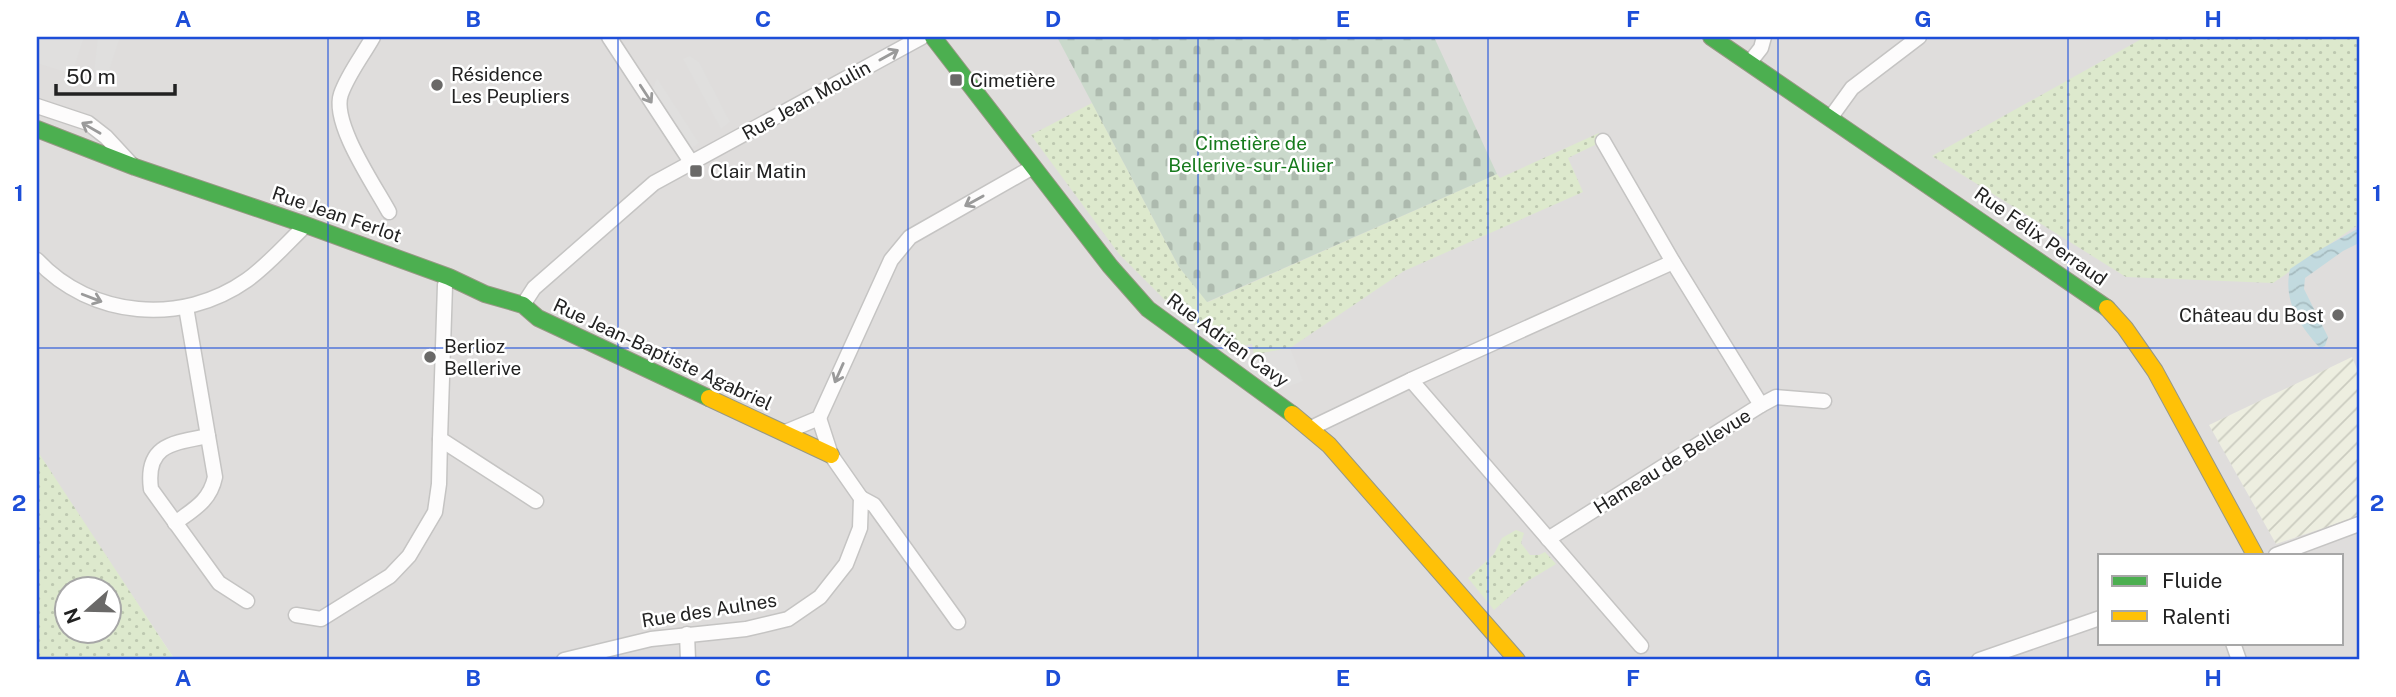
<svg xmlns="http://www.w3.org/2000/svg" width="2396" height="697" font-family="'Public Sans',sans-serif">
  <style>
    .residential { fill: #dfdddc; fill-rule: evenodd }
    .farmland { fill: url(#farmland-furrows) }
    .grass { fill: url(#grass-dots); fill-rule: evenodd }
    .cemetery { fill: url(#cemetery-stones) }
    .parking { fill: #e0dfde }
    .water { fill: url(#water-waves) }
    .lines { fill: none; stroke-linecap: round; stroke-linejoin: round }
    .street-casing { stroke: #c5c4c3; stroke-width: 17 }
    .fast-casing { stroke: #979884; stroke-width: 18 }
    .slow-casing { stroke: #979884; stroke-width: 18 }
    .street { stroke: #fdfcfc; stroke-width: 14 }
    .fast { stroke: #4caf50; stroke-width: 16 }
    .slow { stroke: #ffc107; stroke-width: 16 }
    .oneway { stroke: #9a9a9a }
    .grid { fill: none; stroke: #1d4ed8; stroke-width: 2; stroke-opacity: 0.55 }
    .poi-dot { fill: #6a6968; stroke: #fff; stroke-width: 2.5 }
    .labels { text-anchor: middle; stroke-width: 5; stroke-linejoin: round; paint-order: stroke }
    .poi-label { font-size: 19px; fill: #222; stroke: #fff; text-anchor: start }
    .street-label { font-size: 19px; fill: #222; stroke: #fff }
    .park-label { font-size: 19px; fill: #167a1c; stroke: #fff }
    .neatline { fill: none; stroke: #1d4ed8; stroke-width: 2.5 }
    .grid-label { font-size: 23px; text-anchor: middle; font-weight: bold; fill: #1d4ed8 }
  </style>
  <defs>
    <pattern id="farmland-furrows" width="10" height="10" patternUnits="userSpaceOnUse" patternTransform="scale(1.75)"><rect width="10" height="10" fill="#edeee0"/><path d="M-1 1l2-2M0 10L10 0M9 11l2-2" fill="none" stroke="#cbccc0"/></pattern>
    <pattern id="grass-dots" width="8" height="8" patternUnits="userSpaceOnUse" patternTransform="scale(1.75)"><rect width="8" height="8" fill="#dde9cd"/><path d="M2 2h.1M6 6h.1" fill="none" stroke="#bdc8b0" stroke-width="1.8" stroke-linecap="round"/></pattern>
    <pattern id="cemetery-stones" width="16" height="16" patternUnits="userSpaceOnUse" patternTransform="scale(1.75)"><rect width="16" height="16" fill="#cad9cb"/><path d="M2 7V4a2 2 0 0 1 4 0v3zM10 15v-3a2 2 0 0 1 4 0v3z" fill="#adbaae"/></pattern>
    <pattern id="water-waves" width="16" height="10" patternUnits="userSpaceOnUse" patternTransform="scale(1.75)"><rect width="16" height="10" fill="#c2dadf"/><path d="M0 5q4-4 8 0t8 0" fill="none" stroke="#a6bbbf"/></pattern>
  </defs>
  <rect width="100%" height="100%" fill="#efedeb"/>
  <!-- residential -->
  <path class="residential" d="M37,37H2359V660H175L37,453ZM2100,555H2342V643H2100Z"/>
  <!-- farmland -->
  <path class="farmland" d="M2352,357L2359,374V516L2276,544L2209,425Z"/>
  <!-- grass -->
  <g class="grass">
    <path d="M2145,37H2359V224L2273,283L2126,277L1932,156Z"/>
    <path d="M1092,103L1179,267L1208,302L1497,174L1500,178L1599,133L1603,141L1568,158L1583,192L1404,271L1290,348L1254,355L1252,344L1228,349L1175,310L1119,254L1031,135Z"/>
    <path d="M38,452L175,660H37ZM108,588V630H66V588Z"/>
    <path d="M1516,530L1524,533L1521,543L1530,555H1539L1545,552L1556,564L1526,582L1494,610L1468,578L1494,554L1502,538Z"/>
  </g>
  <!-- cemetery -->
  <path class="cemetery" d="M1057,37H1434L1497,174L1207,302L1179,267Z"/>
  <!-- parking -->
  <g class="parking">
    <path d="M37,37H84L72,74L37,63Z"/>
    <path d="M98,37H120L104,86L93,82Z"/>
    <path d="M690,56L699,62L730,122L721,129L683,59Z"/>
    <path d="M657,78L699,143L688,151L651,93Z"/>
    <path d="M1290,348L1303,381L1287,387L1255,373L1226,354L1240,357Z"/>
  </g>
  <!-- water -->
  <path class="water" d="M2359,228V243L2343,251L2305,278L2304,289L2328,337L2325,346L2320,348C2299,325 2283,301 2290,269L2314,253Z"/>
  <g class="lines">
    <!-- street casing -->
    <g class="street-casing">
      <g id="street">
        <path d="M373,37C363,55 348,74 341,94C331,123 375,186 389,212"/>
        <path d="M609,37L691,162"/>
        <path d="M1750,62L1761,48L1764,37"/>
        <path d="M37,106L88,123L106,137L131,164"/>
        <path d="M1831,117L1852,88L1919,37"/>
        <path d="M37,260C91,318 182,326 247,280C268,265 287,243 306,225"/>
        <path d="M449,277L445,285L440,439L536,501"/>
        <path d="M523,305L534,288L654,183L922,37"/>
        <path d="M1411,380L1641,646"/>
        <path d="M1761,405L1776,397L1824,401"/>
        <path d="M1311,428L1411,380L1673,262"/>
        <path d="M783,433L819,418L891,260L910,237L1033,167"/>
        <path d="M208,436C172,443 145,445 151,489L219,583L247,601"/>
        <path d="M861,498L874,505L958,622"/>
        <path d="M175,523C194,509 210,501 215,477L186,307"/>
        <path d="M1548,539L1761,405L1673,262L1603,141"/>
        <path d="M2276,555L2359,524"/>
        <path d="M296,615L321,619L390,576L409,556L435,512L439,484L440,439"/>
        <path d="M687,634L688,660"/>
        <path d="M2233,643L2239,660"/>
        <path d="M564,660L651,639L746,629L788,619L820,597L846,564L860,528L861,498L831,455L819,418"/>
        <path d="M1979,660L2100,618"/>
      </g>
    </g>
    <!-- fast casing -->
    <g class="fast-casing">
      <g id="fast">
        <path d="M933,37L1110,266L1148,309L1292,414"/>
        <path d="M1711,37L2107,308"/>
        <path d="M37,129L135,167L306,225L449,277L485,294L523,305L538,318L709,398"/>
      </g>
    </g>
    <!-- slow casing -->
    <g class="slow-casing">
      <g id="slow">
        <path d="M2107,308L2125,328L2155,371L2255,555"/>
        <path d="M709,398L831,455"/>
        <path d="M1292,414L1329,445L1517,660"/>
      </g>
    </g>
    <!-- street -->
    <use href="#street" class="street"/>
    <!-- fast -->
    <use href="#fast" class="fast"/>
    <!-- slow -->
    <use href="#slow" class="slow"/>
  </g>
  <!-- one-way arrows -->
  <defs><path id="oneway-shaft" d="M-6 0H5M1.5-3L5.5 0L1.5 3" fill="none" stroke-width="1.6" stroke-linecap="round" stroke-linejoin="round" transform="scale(1.75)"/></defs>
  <g class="oneway">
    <use href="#oneway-shaft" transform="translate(889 55) rotate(-29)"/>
    <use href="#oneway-shaft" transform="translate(646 94) rotate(57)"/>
    <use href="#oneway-shaft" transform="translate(91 128) rotate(-150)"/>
    <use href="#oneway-shaft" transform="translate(974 201) rotate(151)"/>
    <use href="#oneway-shaft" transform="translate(92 298) rotate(21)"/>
    <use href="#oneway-shaft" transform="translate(839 373) rotate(114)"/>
  </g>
  <!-- grid -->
  <path class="grid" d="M328,37V660M618,37V660M908,37V660M1198,37V660M1488,37V660M1778,37V660M2068,37V660M37,348H2359"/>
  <!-- markers -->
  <g class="poi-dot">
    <rect x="949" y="73" width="14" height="14" rx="3.5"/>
    <circle cx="437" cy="85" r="7"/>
    <rect x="689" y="164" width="14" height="14" rx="3.5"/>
    <circle cx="2338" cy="315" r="7"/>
    <circle cx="430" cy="357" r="7"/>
  </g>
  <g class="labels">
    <!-- poi labels -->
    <g class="poi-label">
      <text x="451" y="81">Résidence<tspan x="451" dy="22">Les Peupliers</tspan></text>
      <text x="970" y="87">Cimetière</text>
      <text x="710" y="178">Clair Matin</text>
      <text x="2324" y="322" text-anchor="end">Château du Bost</text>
      <text x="444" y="353">Berlioz<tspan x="444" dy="22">Bellerive</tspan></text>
    </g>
    <!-- street labels -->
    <g class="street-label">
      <text transform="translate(806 100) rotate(-29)" y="7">Rue Jean Moulin</text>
      <text transform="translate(337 214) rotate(19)" y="7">Rue Jean Ferlot</text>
      <text transform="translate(2041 236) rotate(35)" y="7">Rue Félix Perraud</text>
      <text transform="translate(1228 340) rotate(36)" y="7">Rue Adrien Cavy</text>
      <text transform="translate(663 354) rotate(25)" y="7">Rue Jean-Baptiste Agabriel</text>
      <text transform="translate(1672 461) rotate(-32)" y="7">Hameau de Bellevue</text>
      <text transform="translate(709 610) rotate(-9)" y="7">Rue des Aulnes</text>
    </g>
    <!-- park labels -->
    <g class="park-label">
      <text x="1251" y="150">Cimetière de<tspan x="1251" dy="22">Bellerive-sur-Aliier</tspan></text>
    </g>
  </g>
  <!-- border -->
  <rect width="2396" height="697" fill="none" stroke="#ffffff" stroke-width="77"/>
  <!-- legend -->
  <rect x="2098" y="554" width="245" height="91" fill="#ffffff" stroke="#a7a7a7" stroke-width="2"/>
  <rect x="2112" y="576" width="35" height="10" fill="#4caf50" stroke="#a7a7a7" stroke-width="2"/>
  <text x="2162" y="588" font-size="21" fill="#222222">Fluide</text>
  <rect x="2112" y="611" width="35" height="10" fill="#ffc107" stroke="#a7a7a7" stroke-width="2"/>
  <text x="2162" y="624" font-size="21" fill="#222222">Ralenti</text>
  <!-- north arrow -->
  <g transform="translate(88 610) rotate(250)"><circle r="33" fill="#ffffff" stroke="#a7a7a7" stroke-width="2"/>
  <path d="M0-5L12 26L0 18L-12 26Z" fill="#6a6968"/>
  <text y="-10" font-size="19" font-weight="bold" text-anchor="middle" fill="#222222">N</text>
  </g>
  <!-- scale -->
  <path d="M56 84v10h119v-10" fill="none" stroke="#222222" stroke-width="3.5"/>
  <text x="66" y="84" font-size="21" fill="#222222" stroke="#ffffff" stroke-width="5" paint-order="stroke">50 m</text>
  <rect x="38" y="38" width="2320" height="620" class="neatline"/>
  <g class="grid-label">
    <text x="183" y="27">A</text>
    <text x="473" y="27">B</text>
    <text x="763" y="27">C</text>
    <text x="1053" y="27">D</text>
    <text x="1343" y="27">E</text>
    <text x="1633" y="27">F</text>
    <text x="1923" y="27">G</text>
    <text x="2213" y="27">H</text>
    <text x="19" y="201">1</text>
    <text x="2377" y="201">1</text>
    <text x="19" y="511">2</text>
    <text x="2377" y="511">2</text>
    <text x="183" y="686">A</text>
    <text x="473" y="686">B</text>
    <text x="763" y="686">C</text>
    <text x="1053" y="686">D</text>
    <text x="1343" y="686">E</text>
    <text x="1633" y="686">F</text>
    <text x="1923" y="686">G</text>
    <text x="2213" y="686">H</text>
  </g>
</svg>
